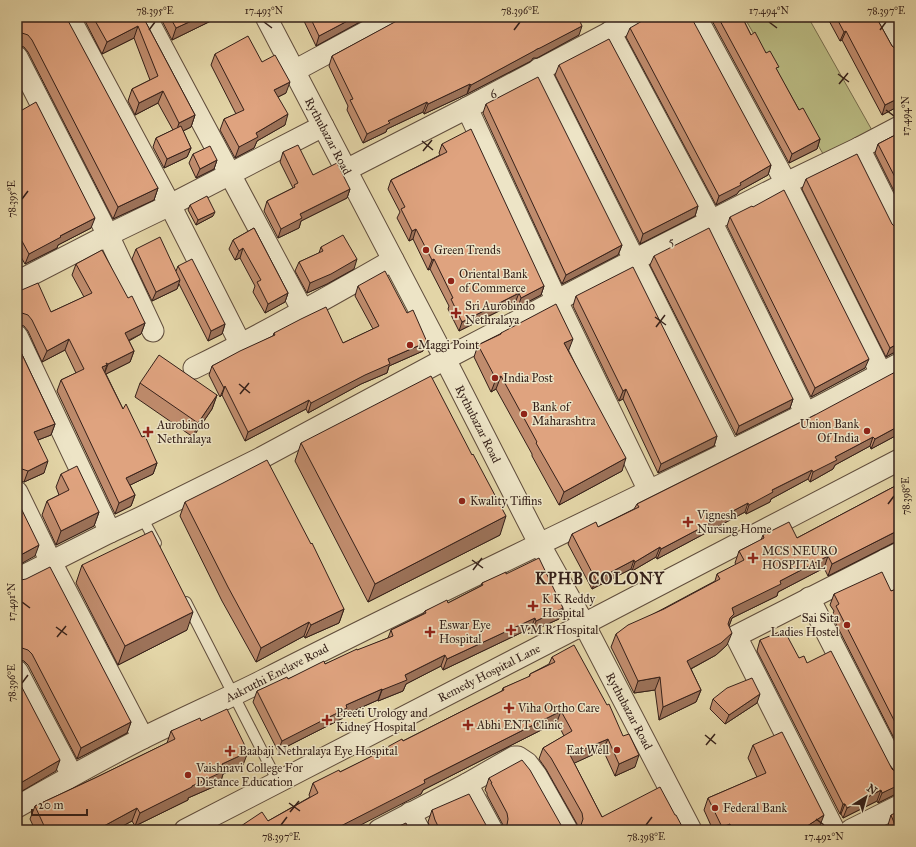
<svg xmlns="http://www.w3.org/2000/svg" width="916" height="847" font-family="'IM FELL Great Primer',serif">
  <style>
    .green { fill: #babb83; stroke: #786e4e }
    .lines { fill: none; stroke-linecap: round; stroke-linejoin: round }
    .service-casing { stroke: #604d3c; stroke-width: 12 }
    .minor-casing { stroke: #604d3c; stroke-width: 23 }
    .service { stroke: #ede4c6; stroke-width: 10 }
    .minor { stroke: #ede4c6; stroke-width: 21 }
    .wall { fill: #c08c6d; stroke: #352019 }
    .shaded-wall { fill: #9c7259; stroke: #352019 }
    .building { fill: #dfa37f; stroke: #352019 }
    .ticks { fill: none; stroke: #352019; stroke-width: 1.5 }
    .poi-dot { fill: #8f2418; stroke: #ede4c6; stroke-width: 1.5 }
    .labels { text-anchor: middle; stroke-width: 3; stroke-linejoin: round; paint-order: stroke }
    .street-label { font-size: 12px; fill: #352019; stroke: #ede4c6 }
    .poi-label { font-size: 12px; fill: #352019; stroke: #ede4c6; text-anchor: start }
    .district-label { font-size: 16px; font-weight: bold; letter-spacing: 1px; fill: #352019; stroke: #ede4c6 }
    .neatline { fill: none; stroke: #352019; stroke-width: 1.5 }
    .ticks-label { font-size: 10px; text-anchor: middle; fill: #352019 }
  </style>
  <rect width="100%" height="100%" fill="#e3d5a7"/>
  <filter id="stains"><feTurbulence type="fractalNoise" baseFrequency=".005" numOctaves="4"/><feColorMatrix values="0 0 0 0 .2 0 0 0 0 .09 0 0 0 0 .02 0 0 0 .5 -.17"/></filter>
  <radialGradient id="worn" r=".72"><stop offset=".6" stop-color="#630" stop-opacity="0"/><stop offset="1" stop-color="#630" stop-opacity=".3"/></radialGradient>
  <!-- green -->
  <path class="green" d="M744,17H808L873,132L826,159Z"/>
  <g class="lines">
    <!-- service casing -->
    <g class="service-casing">
      <g id="service">
        <path d="M142,517L156,543"/>
        <path d="M186,602L278,782"/>
      </g>
    </g>
    <!-- minor casing -->
    <g class="minor-casing">
      <g id="minor">
        <path d="M69,17L170,205L241,345"/>
        <path d="M146,17L303,311"/>
        <path d="M266,17L445,359L540,545L584,624L691,830"/>
        <path d="M696,17L786,183L881,373"/>
        <path d="M881,17L899,49"/>
        <path d="M610,32L711,221L806,414"/>
        <path d="M17,57L108,235L153,331"/>
        <path d="M539,69L730,451"/>
        <path d="M294,71L394,17"/>
        <path d="M467,108L557,301L649,491"/>
        <path d="M859,148L899,228"/>
        <path d="M346,170L467,108L639,17"/>
        <path d="M17,282L108,235L170,205L323,126"/>
        <path d="M17,336L110,532"/>
        <path d="M194,368C262,335 327,298 393,260"/>
        <path d="M17,492L51,562L143,738"/>
        <path d="M885,560L899,587"/>
        <path d="M17,579L110,532L142,517L261,458L445,359L634,260L786,183L859,148L899,127"/>
        <path d="M809,598L899,774"/>
        <path d="M17,671L72,775"/>
        <path d="M467,784L492,830"/>
        <path d="M17,807C59,783 100,760 143,738C183,718 224,700 264,680C442,589 624,505 803,415C835,399 867,381 899,364"/>
        <path d="M410,813L419,830"/>
        <path d="M185,830L584,624L899,460"/>
        <path d="M379,830L467,784L514,757H518L527,763L536,775L567,830"/>
        <path d="M834,830L736,636L899,553"/>
        <path d="M851,830L899,806"/>
      </g>
    </g>
    <!-- service -->
    <use href="#service" class="service"/>
    <!-- minor -->
    <use href="#minor" class="minor"/>
  </g>
  <!-- wall -->
  <g class="wall">
    <path d="M17,17L158,188L154,200L113,219L28,52L24,47L17,45Z"/>
    <path d="M83,17H143L195,115L191,127L183,131L191,148L187,157L164,168L153,147L156,138L173,130L158,103L135,115L128,101L132,89L150,80L134,38L102,54Z"/>
    <path d="M160,17H219L172,40Z"/>
    <path d="M302,17H369L316,46Z"/>
    <path d="M710,17H742L751,35L766,53L777,71L799,110L820,139L817,149L789,163Z"/>
    <path d="M827,17H876L892,46L897,50L899,51V106L882,115L842,40L840,41Z"/>
    <path d="M895,17H899V25Z"/>
    <path d="M403,18L579,35L537,58H533L531,61L467,94L424,114L423,112L387,129L386,132L363,143L347,110L348,106L329,66L332,56Z"/>
    <path d="M630,28L771,165L768,175L739,191L737,194L716,205L626,37Z"/>
    <path d="M215,54L262,62L286,93L278,97L285,125L257,141L254,148L235,158L220,130L224,119L236,114L211,65Z"/>
    <path d="M559,65L698,206L695,216L640,244L555,75Z"/>
    <path d="M486,104L622,245L618,255L562,284L483,113Z"/>
    <path d="M17,113L91,228L58,245L57,248L25,264L17,250Z"/>
    <path d="M899,133V201L875,153L878,144Z"/>
    <path d="M442,144L544,286L541,295L518,307L515,303L459,331L448,309L449,306L430,269L428,270L413,239L409,241L397,218L400,212L388,189L391,180L440,155L439,153Z"/>
    <path d="M283,152L313,175L350,189L347,198L301,221L299,228L278,238L264,211L267,201L293,188L280,162Z"/>
    <path d="M193,154L217,160L214,169L196,178L189,163Z"/>
    <path d="M806,179L892,224L896,228L899,352L893,353L886,357L802,189Z"/>
    <path d="M190,205L213,216L196,225L188,210Z"/>
    <path d="M730,217L865,368L811,397L727,226Z"/>
    <path d="M254,228L288,293L285,302L265,313L253,292L255,286L240,258L235,260L229,249L233,240Z"/>
    <path d="M321,247L354,269L327,284L307,293L295,271L299,262L319,253Z"/>
    <path d="M136,249L176,271L178,266L225,324L222,334L208,341L179,284L177,289L152,301L132,259Z"/>
    <path d="M654,256L793,399L790,408L736,435L650,265Z"/>
    <path d="M76,264L128,298L145,323L141,334L129,341L134,351L130,362L106,374L123,409L142,437L157,463L153,474L130,485L135,495L131,506L115,514L57,391L61,380L76,373L65,350L42,362L28,331L24,326L18,324H17V292L51,312L84,297L72,275Z"/>
    <path d="M358,286L407,313L427,342L423,351L389,366L387,373L361,384L308,413L306,409L245,441L222,395L220,397L209,375L212,366L273,336L274,333L343,343L373,329L355,296Z"/>
    <path d="M576,296L717,436L714,446L658,473L623,399L619,401L573,306Z"/>
    <path d="M501,333L568,351L622,471L559,505L532,456V454L496,389L491,392L474,357L478,345L500,334Z"/>
    <path d="M17,344L55,424L51,435L38,440L44,473L24,482L18,480H17Z"/>
    <path d="M140,383L217,395L212,409L193,437L135,397Z"/>
    <path d="M815,415L899,434L871,449L870,446L835,465L833,469L810,482L808,479L771,499L770,502L746,514L745,512L657,559L656,557L632,571L631,569L592,589L568,544L572,534L598,527L634,509L637,504Z"/>
    <path d="M301,443L500,535L368,602L295,461Z"/>
    <path d="M61,474L99,512L94,526L56,545L42,515L47,501L59,495L56,487Z"/>
    <path d="M899,484V540L828,576L824,568L778,592L777,596L732,618L729,626L727,645L716,655L691,669L701,690L696,702L659,720L655,690L634,693L611,647L616,634L715,581L717,574L736,565L735,563L739,551L761,540L763,535L797,538Z"/>
    <path d="M185,502L344,609L339,623L305,638L304,636L256,662L222,601L180,516Z"/>
    <path d="M82,565L187,630L118,665L76,583Z"/>
    <path d="M506,574L559,619L532,631L531,628L443,670L441,666L406,684L403,691L378,701V700L344,715L343,718L278,751L253,702L257,691L288,679L325,664L388,638L391,630L423,614L425,611L448,603L481,586L482,583Z"/>
    <path d="M17,579L131,722L127,733L77,759L28,665L24,661L18,659Z"/>
    <path d="M899,588V748L832,616L834,611L830,605L834,594L891,591Z"/>
    <path d="M760,640L799,658L807,663L897,774L894,795L878,803L877,801L843,818L841,814H840L757,651Z"/>
    <path d="M552,657L635,767L615,776L603,750L574,763L602,817L675,815L577,829L578,828L577,824L546,769L539,759L543,748L564,736L557,722L423,790L421,794L268,821L310,797L309,795L313,783L340,772L379,753L380,751L403,741L502,691L503,688L529,677L530,674L549,664Z"/>
    <path d="M713,699L757,703L725,724L710,709Z"/>
    <path d="M201,721L243,765L223,774L220,784L188,798V800L135,826L132,821L115,830H35L30,819L35,806L95,778L167,743L171,731Z"/>
    <path d="M753,745L819,828L816,830H713L704,810L708,798L757,777L748,758Z"/>
    <path d="M489,778L561,825L565,829H502L503,828V825L487,795V793L485,790Z"/>
    <path d="M432,810L486,825L490,829L494,830H431L428,822Z"/>
    <path d="M891,815L899,830H890L888,825Z"/>
  </g>
  <!-- shaded-wall -->
  <g class="shaded-wall">
    <path d="M200,17H219L172,40L176,28Z"/>
    <path d="M355,17H369L316,46L319,36Z"/>
    <path d="M138,26L134,38L102,54L107,42Z"/>
    <path d="M582,26L579,35L537,58H533L531,61L467,94L471,85L537,49Z"/>
    <path d="M846,31L842,40L840,41L844,32Z"/>
    <path d="M22,33L18,45H17V34Z"/>
    <path d="M19,67L17,74V69Z"/>
    <path d="M290,82L286,93L270,101L274,90Z"/>
    <path d="M470,84L467,94L424,114L428,104Z"/>
    <path d="M163,91L158,103L135,115L139,103Z"/>
    <path d="M899,98V106L882,115L885,105Z"/>
    <path d="M427,102L423,112L387,129L386,132L363,143L367,134L388,121Z"/>
    <path d="M288,114L285,125L257,141L254,148L235,158L239,147L256,133Z"/>
    <path d="M195,115L191,127L175,135L179,123Z"/>
    <path d="M820,139L817,149L789,163L792,154Z"/>
    <path d="M191,148L187,157L164,168L167,159Z"/>
    <path d="M217,160L214,169L196,178L200,169Z"/>
    <path d="M771,165L768,175L739,191L737,194L716,205L719,196L740,183Z"/>
    <path d="M158,188L154,200L113,219L118,207Z"/>
    <path d="M350,189L347,198L301,221L299,228L278,238L281,229L300,214Z"/>
    <path d="M698,206L695,216L640,244L643,234Z"/>
    <path d="M215,212L213,216L196,225L198,220Z"/>
    <path d="M95,218L91,228L58,245L57,248L25,264L29,254L60,236Z"/>
    <path d="M416,229L413,239L409,241L412,231Z"/>
    <path d="M622,245L618,255L562,284L566,275Z"/>
    <path d="M243,248L240,258L235,260L239,251Z"/>
    <path d="M357,259L354,269L327,284L307,293L310,283Z"/>
    <path d="M434,259L430,269L428,270L432,260Z"/>
    <path d="M180,280L177,289L152,301L156,292Z"/>
    <path d="M544,286L541,295L518,307L521,298Z"/>
    <path d="M288,293L285,302L265,313L268,304Z"/>
    <path d="M519,293L515,303L459,331L462,322Z"/>
    <path d="M22,313L18,324H17V314Z"/>
    <path d="M145,323L141,334L121,344L125,333Z"/>
    <path d="M225,324L222,334L208,341L211,331Z"/>
    <path d="M69,339L65,350L42,362L47,351Z"/>
    <path d="M573,339L568,352L564,343Z"/>
    <path d="M427,342L423,351L389,366L387,373L361,384L308,413L311,403L388,359Z"/>
    <path d="M899,343V352L893,353L886,357L890,348Z"/>
    <path d="M134,351L130,362L104,375L108,364Z"/>
    <path d="M869,359L865,368L811,397L815,388Z"/>
    <path d="M107,365L103,376L102,367Z"/>
    <path d="M501,376L496,389L491,392L496,379Z"/>
    <path d="M225,386L222,395L220,397L224,388Z"/>
    <path d="M626,389L623,399L619,401L623,391Z"/>
    <path d="M217,395L212,409L193,437L198,423Z"/>
    <path d="M793,399L790,408L736,435L739,426Z"/>
    <path d="M309,400L306,409L245,441L248,432Z"/>
    <path d="M55,424L51,435L30,443L34,432Z"/>
    <path d="M899,426V434L871,449L875,439Z"/>
    <path d="M717,436L714,446L658,473L661,464Z"/>
    <path d="M873,437L870,446L835,465L833,469L810,482L813,472L835,457Z"/>
    <path d="M626,458L622,471L559,505L564,492Z"/>
    <path d="M48,461L44,473L24,482L28,471Z"/>
    <path d="M157,463L153,474L122,489L126,478Z"/>
    <path d="M22,469L18,480H17V470Z"/>
    <path d="M812,470L808,479L771,499L770,502L746,514L749,505L772,490Z"/>
    <path d="M135,495L131,506L115,514L119,503Z"/>
    <path d="M748,503L745,512L657,559L661,549Z"/>
    <path d="M99,512L94,526L56,545L61,531Z"/>
    <path d="M506,516L500,535L368,602L375,584Z"/>
    <path d="M899,530V540L828,576L832,564Z"/>
    <path d="M39,545L35,556L17,566V557Z"/>
    <path d="M660,547L656,557L632,571L635,562Z"/>
    <path d="M828,556L824,568L778,592L777,596L732,618L729,626L726,630L732,608L780,581Z"/>
    <path d="M634,560L631,569L592,589L596,580Z"/>
    <path d="M563,608L559,619L532,631L536,621Z"/>
    <path d="M344,609L339,623L305,638L311,625Z"/>
    <path d="M193,612L187,630L118,665L125,646Z"/>
    <path d="M535,618L531,628L443,670L447,659Z"/>
    <path d="M309,622L304,636L256,662L261,648Z"/>
    <path d="M732,633L727,645L716,655L683,673L687,661Z"/>
    <path d="M22,648L18,659H17V649Z"/>
    <path d="M445,655L441,666L406,684L403,691L378,701L382,690L405,675Z"/>
    <path d="M660,677L655,690L634,693L638,681Z"/>
    <path d="M382,689L378,700L344,715L343,718L278,751L282,741L346,705Z"/>
    <path d="M701,690L696,702L659,720L663,707Z"/>
    <path d="M760,694L757,703L725,724L729,715Z"/>
    <path d="M561,711L557,722L423,790L421,794L351,830H333L424,780Z"/>
    <path d="M131,722L127,733L77,759L81,748Z"/>
    <path d="M608,739L603,750L566,767L570,755Z"/>
    <path d="M248,752L243,765L223,774L220,784L188,798V800L135,826L140,813L192,786L222,764Z"/>
    <path d="M639,755L635,767L615,776L619,764Z"/>
    <path d="M60,760L56,771L17,794V785Z"/>
    <path d="M897,785H899V794L894,795L878,803L882,793Z"/>
    <path d="M881,790L877,801L843,818L847,808Z"/>
    <path d="M843,804H845L841,814H840Z"/>
    <path d="M137,808L132,821L115,830H101L102,827Z"/>
    <path d="M824,815L819,828L816,830H801Z"/>
    <path d="M730,824L728,830H721L722,827Z"/>
  </g>
  <!-- building -->
  <g class="building">
    <path d="M17,17H66L158,188L118,207L32,40L28,35L22,33L17,34Z"/>
    <path d="M93,17H143L195,115L179,123L163,91L139,103L132,89L158,76L138,26L107,42Z"/>
    <path d="M170,17H200L176,28Z"/>
    <path d="M310,17H355L319,36Z"/>
    <path d="M404,17H578L582,26L540,48L537,49L534,51L471,85L470,84L428,104L427,102L388,121L390,123L367,134L350,100L353,99L332,56Z"/>
    <path d="M649,17H691L771,165L740,183L741,185L719,196L630,28Z"/>
    <path d="M718,17H742L751,35L755,32L766,53L770,51L779,67L776,68L799,110L803,108L820,139L792,154Z"/>
    <path d="M836,17H876L892,46L897,50L899,51V98L885,105L846,31L844,32Z"/>
    <path d="M248,36L262,62L275,55L290,82L274,90L288,114L256,133L258,137L239,147L224,119L244,110L215,54Z"/>
    <path d="M609,39L698,206L643,234L559,65Z"/>
    <path d="M17,63L19,67L17,69Z"/>
    <path d="M538,77L622,245L566,275L486,104Z"/>
    <path d="M36,102L95,218L60,236L61,237L29,254L17,232V113Z"/>
    <path d="M181,126L191,148L167,159L156,138Z"/>
    <path d="M471,129L544,286L521,298L519,293L462,322L451,299L453,298L434,259L432,260L416,229L412,231L401,209L405,207L391,180L447,152L442,144Z"/>
    <path d="M899,133V185L878,144Z"/>
    <path d="M298,145L313,175L337,163L350,189L300,214L302,218L281,229L267,201L295,187L294,185L298,183L283,152Z"/>
    <path d="M210,146L217,160L200,169L193,154Z"/>
    <path d="M857,154L892,224L896,228L899,230V343L890,348L806,179Z"/>
    <path d="M784,190L869,359L815,388L730,217L752,206L753,207Z"/>
    <path d="M207,196L215,212L198,220L190,205Z"/>
    <path d="M254,228L288,293L268,304L257,282L261,280L243,248L239,251L233,240Z"/>
    <path d="M709,228L793,399L739,426L654,256Z"/>
    <path d="M343,235L357,259L331,274L310,283L299,262L323,251L321,247Z"/>
    <path d="M160,237L180,280L156,292L136,249Z"/>
    <path d="M102,250L128,298L132,296L145,323L125,333L134,351L108,364L106,363L107,365L102,367L123,409L126,404L142,437L145,436L157,463L126,478L135,495L119,503L61,380L84,369L69,339L47,351L32,320L28,315L22,313L17,314V292L38,283L51,312L92,293L76,264Z"/>
    <path d="M192,259L225,324L211,331L178,266Z"/>
    <path d="M633,267L717,436L661,464L626,389L623,391L576,296Z"/>
    <path d="M385,271L407,313L413,310L427,342L388,359L390,364L365,375L311,403L309,400L248,432L225,386L224,388L212,366L240,351L275,335L274,333L301,319L326,307L343,343L379,326L358,286Z"/>
    <path d="M556,304L573,339L564,343L626,458L564,492L536,443L537,442L501,376L496,379L478,345L501,334V333Z"/>
    <path d="M17,344L55,424L34,432L48,461L28,471L22,469L17,470Z"/>
    <path d="M159,355L217,395L198,423L140,383Z"/>
    <path d="M899,370V426L875,439L873,437L835,457L837,460L813,472L812,470L772,490L773,492L749,505L748,503L661,549L660,547L635,562L634,560L596,580L572,534L596,522L598,527L639,507L637,504L815,415Z"/>
    <path d="M431,376L472,455L473,454L506,516L375,584L301,443Z"/>
    <path d="M267,460L311,544L312,543L344,609L311,625L309,622L261,648L228,587L185,502L223,483Z"/>
    <path d="M77,466L99,512L61,531L47,501L69,490L61,474Z"/>
    <path d="M899,484V530L832,564L828,556L780,581L781,584L732,608L734,614L730,618L728,624L732,633L721,643L687,661L701,690L663,707L660,677L638,681L616,634L628,625L664,609L720,579L717,574L744,560L739,551L764,538L763,535L789,522L797,538Z"/>
    <path d="M17,500L39,545L17,557Z"/>
    <path d="M152,531L193,612L125,646L82,565Z"/>
    <path d="M539,558L563,608L536,621L535,618L447,659L445,655L405,675L407,680L382,690V689L346,705L347,708L282,741L257,691L287,677L288,679L324,661L325,664L357,649V650L393,636L391,630L426,613L425,611L447,600L448,603L483,585L482,583L506,572V574Z"/>
    <path d="M50,567L131,722L81,748L32,654L28,650L22,648L17,649V579L21,580L26,579Z"/>
    <path d="M882,572L891,591L899,588V730L836,606L839,604L834,594Z"/>
    <path d="M784,630L799,658L804,656L807,663L831,651L892,769L897,774L899,775V785L882,793L881,790L847,808L845,804H843L760,640Z"/>
    <path d="M574,645L607,705L609,704L623,736L629,734L639,755L619,764L608,739L570,755L602,817L660,787L675,815H676L684,830H573L577,829L581,825L583,819L582,813L551,758L543,748L572,731L561,711L424,780L425,783L333,830H235L262,812L268,821L318,793L313,783L339,770L340,772L380,752V751L402,739L403,741L504,690L503,688L530,676V674L555,662L552,657Z"/>
    <path d="M17,678L60,760L17,785Z"/>
    <path d="M752,678L760,694L729,715L713,699L727,688Z"/>
    <path d="M227,709L248,752L222,764L224,771L192,786V787L140,813L137,808L102,827L104,830H46L35,806L95,778L175,739L171,731L200,718L201,721Z"/>
    <path d="M782,732L824,815L801,830H733L730,824L722,827L708,798L766,773L753,745Z"/>
    <path d="M522,760L530,770L561,825L565,829L569,830H498L502,829L507,825L508,819L507,813L491,783H492L489,778Z"/>
    <path d="M469,794L486,825L490,829L494,830H440L435,820L432,810Z"/>
    <path d="M899,811V830H897L891,815Z"/>
    <path d="M406,823L409,830H390Z"/>
  </g>
  <!-- ticks -->
  <path class="ticks" d="M264,22L272,28M769,22L777,28M149,30L155,22M514,30L520,22M880,30L886,22M838,74L849,82M839,84L848,73M886,110L894,116M422,141L433,150M423,151L432,140M22,199L28,191M655,317L666,325M656,327L665,315M239,384L250,393M240,394L249,383M888,504L894,496M472,560L483,568M473,570L482,558M22,602L30,608M56,627L67,635M57,637L66,626M22,683L28,675M705,735L716,744M706,745L715,734M289,803L300,811M290,812L299,801M816,819L824,825M281,825L287,817M646,825L652,817"/>
  <!-- markers -->
  <g class="poi-dot">
    <circle cx="426" cy="250" r="4"/>
    <circle cx="451" cy="281" r="4"/>
    <path d="M454 307h4v4h4v4h-4v4h-4v-4h-4v-4h4z"/>
    <circle cx="410" cy="345" r="4"/>
    <circle cx="495" cy="378" r="4"/>
    <circle cx="524" cy="414" r="4"/>
    <circle cx="867" cy="431" r="4"/>
    <path d="M146 426h4v4h4v4h-4v4h-4v-4h-4v-4h4z"/>
    <circle cx="462" cy="501" r="4"/>
    <path d="M686 516h4v4h4v4h-4v4h-4v-4h-4v-4h4z"/>
    <path d="M751 552h4v4h4v4h-4v4h-4v-4h-4v-4h4z"/>
    <path d="M531 600h4v4h4v4h-4v4h-4v-4h-4v-4h4z"/>
    <circle cx="847" cy="625" r="4"/>
    <path d="M509 624h4v4h4v4h-4v4h-4v-4h-4v-4h4z"/>
    <path d="M428 626h4v4h4v4h-4v4h-4v-4h-4v-4h4z"/>
    <path d="M507 702h4v4h4v4h-4v4h-4v-4h-4v-4h4z"/>
    <path d="M325 714h4v4h4v4h-4v4h-4v-4h-4v-4h4z"/>
    <path d="M466 719h4v4h4v4h-4v4h-4v-4h-4v-4h4z"/>
    <circle cx="617" cy="750" r="4"/>
    <path d="M228 745h4v4h4v4h-4v4h-4v-4h-4v-4h4z"/>
    <circle cx="188" cy="775" r="4"/>
    <circle cx="715" cy="808" r="4"/>
  </g>
  <g class="labels">
    <!-- street labels -->
    <g class="street-label">
      <text transform="translate(493 94) rotate(-28)" y="4">6</text>
      <text transform="translate(328 136) rotate(62)" y="4">Rythubazar Road</text>
      <text transform="translate(671 241) rotate(-27)" y="4">5</text>
      <text transform="translate(478 424) rotate(63)" y="4">Rythubazar Road</text>
      <text transform="translate(277 673) rotate(-27)" y="4">Aakruthi Enclave Road</text>
      <text transform="translate(489 673) rotate(-27)" y="4">Remedy Hospital Lane</text>
      <text transform="translate(629 711) rotate(62)" y="4">Rythubazar Road</text>
    </g>
    <!-- poi labels -->
    <g class="poi-label">
      <text x="434" y="254">Green Trends</text>
      <text x="459" y="278">Oriental Bank<tspan x="459" dy="14">of Commerce</tspan></text>
      <text x="465" y="310">Sri Aurobindo<tspan x="465" dy="14">Nethralaya</tspan></text>
      <text x="418" y="349">Maggi Point</text>
      <text x="503" y="382">India Post</text>
      <text x="532" y="411">Bank of<tspan x="532" dy="14">Maharashtra</tspan></text>
      <text x="859" y="428" text-anchor="end">Union Bank<tspan x="859" dy="14">Of India</tspan></text>
      <text x="157" y="429">Aurobindo<tspan x="157" dy="14">Nethralaya</tspan></text>
      <text x="470" y="505">Kwality Tiffins</text>
      <text x="697" y="519">Vignesh<tspan x="697" dy="14">Nursing Home</tspan></text>
      <text x="762" y="555">MCS NEURO<tspan x="762" dy="14">HOSPITAL</tspan></text>
      <text x="542" y="603">K K Reddy<tspan x="542" dy="14">Hospital</tspan></text>
      <text x="839" y="622" text-anchor="end">Sai Sita<tspan x="839" dy="14">Ladies Hostel</tspan></text>
      <text x="439" y="629">Eswar Eye<tspan x="439" dy="14">Hospital</tspan></text>
      <text x="520" y="634">V.M.R Hospital</text>
      <text x="518" y="712">Viha Ortho Care</text>
      <text x="336" y="717">Preeti Urology and<tspan x="336" dy="14">Kidney Hospital</tspan></text>
      <text x="477" y="729">Abhi ENT Clinic</text>
      <text x="609" y="754" text-anchor="end">Eat Well</text>
      <text x="239" y="755">Baabaji Nethralaya Eye Hospital</text>
      <text x="196" y="772">Vaishnavi College For<tspan x="196" dy="14">Distance Education</tspan></text>
      <text x="723" y="812">Federal Bank</text>
    </g>
    <!-- district labels -->
    <g class="district-label">
      <text x="600" y="584">KPHB COLONY</text>
    </g>
  </g>
  <!-- margin -->
  <rect width="916" height="847" fill="none" stroke="#e3d5a7" stroke-width="44"/>
  <!-- north arrow -->
  <g transform="translate(866 797) rotate(37)" stroke="#ede4c6" stroke-width="3" paint-order="stroke">
  <path d="M0-3L7 15L0 10L-7 15Z" fill="#352019"/>
  <text y="-6" font-size="11" font-weight="bold" text-anchor="middle" fill="#352019">N</text>
  </g>
  <!-- scale -->
  <path d="M32 809v6h55v-6" fill="none" stroke="#352019" stroke-width="2"/>
  <text x="38" y="809" font-size="12" fill="#352019" stroke="#ede4c6" stroke-width="3" paint-order="stroke">20 m</text>
  <rect x="22" y="22" width="872" height="803" class="neatline"/>
  <g class="ticks-label">
    <text x="155" y="14">78.395°E</text>
    <text x="264" y="14">17.493°N</text>
    <text x="520" y="14">78.396°E</text>
    <text x="769" y="14">17.494°N</text>
    <text x="886" y="14">78.397°E</text>
    <text transform="translate(905 116) rotate(-90)" y="4">17.494°N</text>
    <text transform="translate(11 199) rotate(-90)" y="4">78.395°E</text>
    <text transform="translate(905 496) rotate(-90)" y="4">78.398°E</text>
    <text transform="translate(11 602) rotate(-90)" y="4">17.491°N</text>
    <text transform="translate(11 683) rotate(-90)" y="4">78.396°E</text>
    <text x="281" y="840">78.397°E</text>
    <text x="646" y="840">78.398°E</text>
    <text x="824" y="840">17.492°N</text>
  </g>
  <rect width="100%" height="100%" filter="url(#stains)"/>
  <rect width="100%" height="100%" fill="url(#worn)"/>
</svg>
